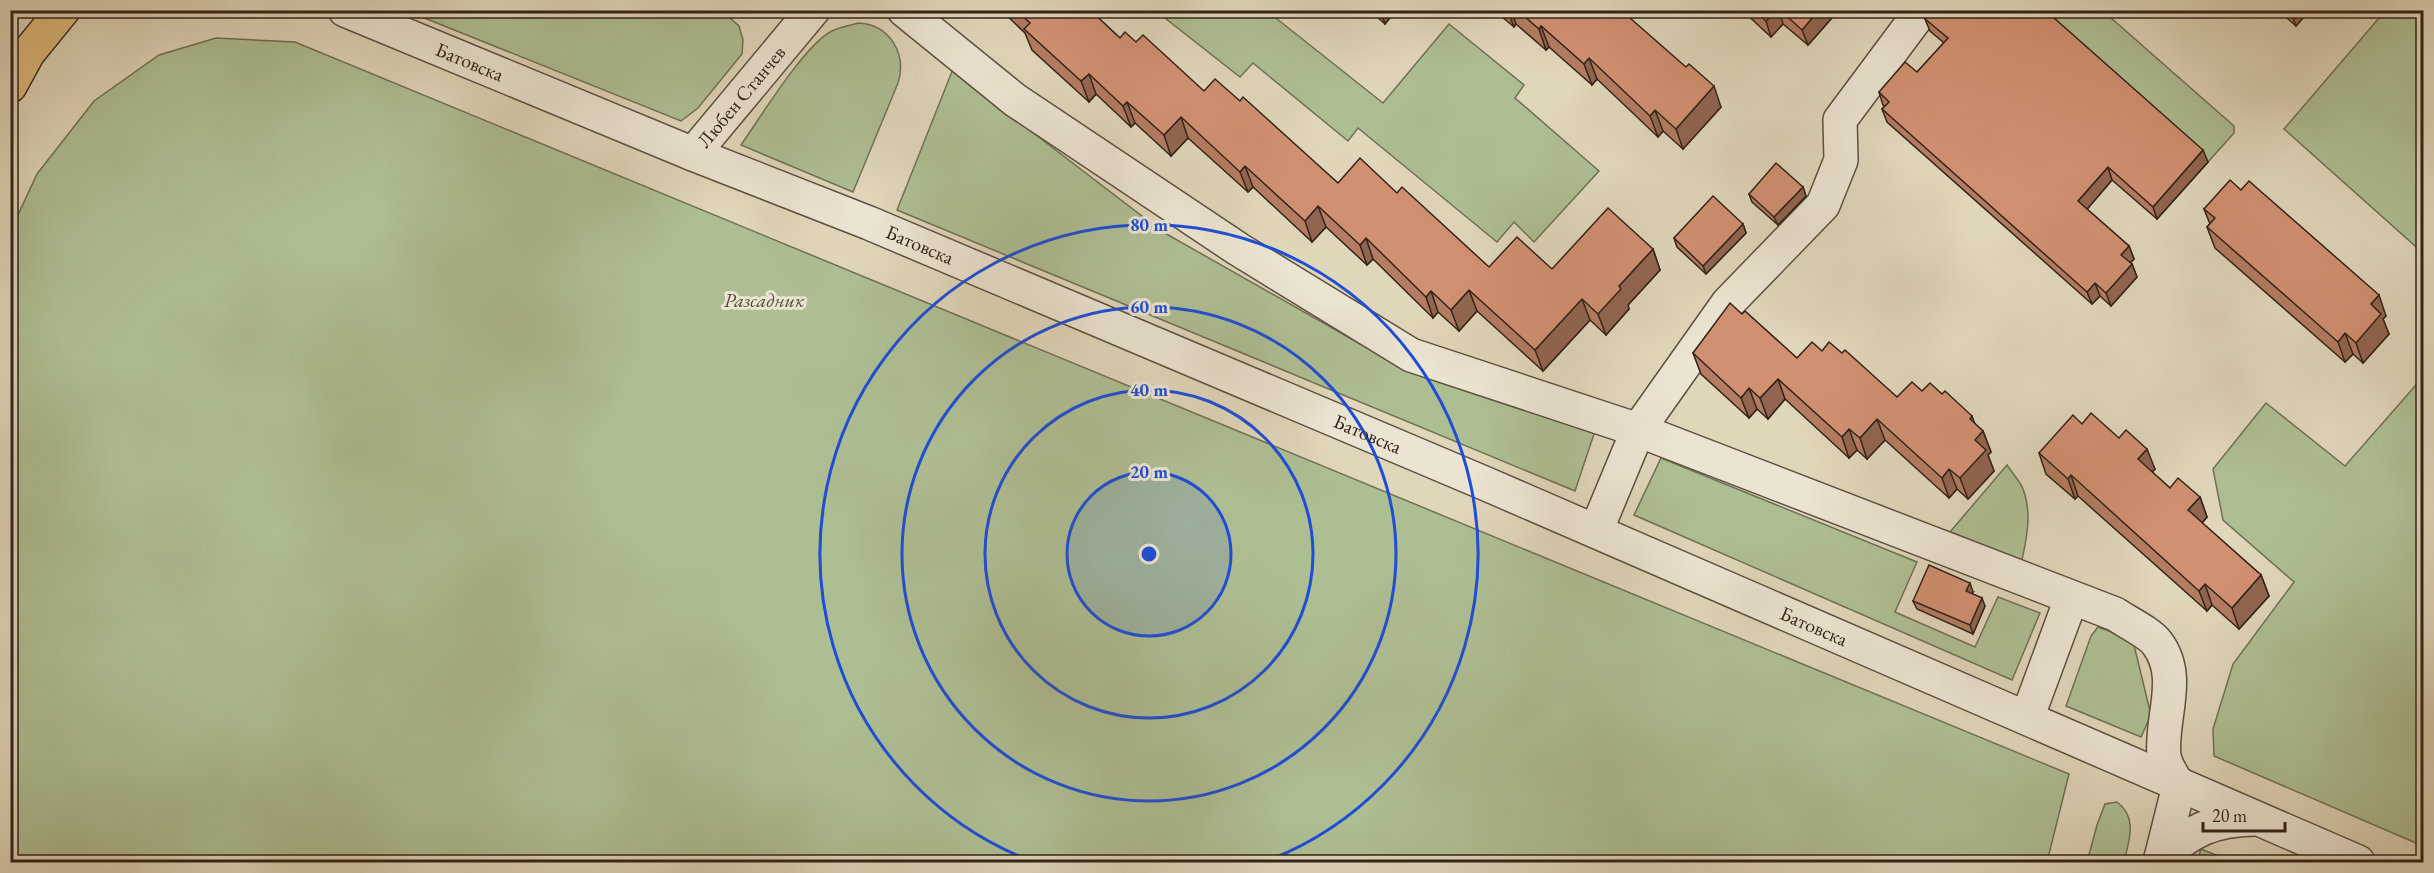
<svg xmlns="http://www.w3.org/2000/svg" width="2434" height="873" font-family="'EB Garamond',serif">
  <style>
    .green { fill: #aebe93; stroke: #707056; stroke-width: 1.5 }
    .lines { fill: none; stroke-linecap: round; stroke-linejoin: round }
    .minor-casing { stroke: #5e5040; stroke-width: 36 }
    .major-casing { stroke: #322318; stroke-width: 36 }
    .minor { stroke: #ebe4d2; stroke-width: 33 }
    .major { stroke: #e0bb7d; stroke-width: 33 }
    .wall { fill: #b47c62; stroke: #322318; stroke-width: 1.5 }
    .shaded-wall { fill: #926550; stroke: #322318; stroke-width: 1.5 }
    .building { fill: #d19072; stroke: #322318; stroke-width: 1.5 }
    .ring { fill: none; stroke: #1d4ed8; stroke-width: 3 }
    .labels { text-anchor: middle; stroke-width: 6; stroke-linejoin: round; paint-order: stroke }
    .street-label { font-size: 20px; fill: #322318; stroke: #ebe4d2 }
    .park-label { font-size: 20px; font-style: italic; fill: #514a37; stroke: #ebe4d2 }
    .centre { fill: #1d4ed8; stroke: #ebe4d2; stroke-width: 3 }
    .ring-label { font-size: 18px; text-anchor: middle; font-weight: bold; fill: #1d4ed8; stroke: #ebe4d2; stroke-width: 6; stroke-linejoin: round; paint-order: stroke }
  </style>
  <rect width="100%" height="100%" fill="#e0d6ba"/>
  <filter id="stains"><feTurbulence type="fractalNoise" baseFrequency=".00333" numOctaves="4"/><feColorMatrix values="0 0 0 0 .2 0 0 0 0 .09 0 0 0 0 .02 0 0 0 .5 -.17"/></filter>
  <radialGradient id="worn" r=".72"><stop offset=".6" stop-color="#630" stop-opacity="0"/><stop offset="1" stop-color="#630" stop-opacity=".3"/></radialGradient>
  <!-- green -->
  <g class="green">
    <path d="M407,11H722L739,26L743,40L742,54L698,108L681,121Z"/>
    <path d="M1156,11H1267L1383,103L1449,24L1524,85L1515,98L1599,171L1534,242L1514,222L1497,242L1358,128L1348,141L1253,63L1240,77Z"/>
    <path d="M2035,11H2103L2234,126V133L2208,162Z"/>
    <path d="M2385,11H2423V253L2284,129Z"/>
    <path d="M859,23C890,25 907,54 898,83L853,192L741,145C760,118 805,44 832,31C840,27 850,25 859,23Z"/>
    <path d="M216,38L295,42L2069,774L2047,862H11V230L37,174L94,101L159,55Z"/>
    <path d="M955,64L1036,135L1163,232L1378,354L1595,431L1575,491L897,210Z"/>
    <path d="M2423,377V846L2214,756L2213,729L2233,664L2294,582L2223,520L2213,469L2266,403L2345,466Z"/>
    <path d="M1661,458L1917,562L1895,612L1975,647L1998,597L2040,613L2012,680L1634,515Z"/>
    <path d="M2007,465C2012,473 2020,481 2023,489C2032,512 2027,537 2022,560L1950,532Z"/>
    <path d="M2098,627L2112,632L2134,645L2151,715L2141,737L2066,706L2091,636Z"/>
    <path d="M2117,802C2138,817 2129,841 2124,862H2087L2097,825L2105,804Z"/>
    <path d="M2201,849L2234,862H2197Z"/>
  </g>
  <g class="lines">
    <!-- minor casing -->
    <g class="minor-casing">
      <g id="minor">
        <path id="s1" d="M345,10L693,154L869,223L1484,483L2358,862"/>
        <path d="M904,10L1015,100L1238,249L1411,355L1638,430L2115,614C2125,621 2150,633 2157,643C2183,677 2160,718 2164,756C2166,767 2173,777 2179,786"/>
        <path id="s2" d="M693,154L813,10"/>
        <path d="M1596,531L1638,430L1728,303L1823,205L1841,160L1840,120L1922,10"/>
        <path d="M2027,718L2071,599"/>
        <path d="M2161,858C2191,830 2213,820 2254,819"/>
        <path d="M2160,862L2179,786"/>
      </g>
    </g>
    <!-- major casing -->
    <g class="major-casing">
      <path id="major" d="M10,86L28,53L63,10"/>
    </g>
    <!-- minor -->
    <use href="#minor" class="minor"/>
    <!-- major -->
    <use href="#major" class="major"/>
  </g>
  <!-- wall -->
  <g class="wall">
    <path d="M1001,10H1090L1120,38L1136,42L1204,91L1240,101L1338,183L1397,193L1489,267L1552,269L1653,249L1660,270L1628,305L1629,309L1606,335L1590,320L1543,371L1477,311L1459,331L1438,312L1433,318L1373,259L1367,265L1326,227L1312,242L1253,187L1248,192L1188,138L1171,156L1135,123L1131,127L1096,94L1089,102L1032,50L1025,33Z"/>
    <path d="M1369,10H1396L1385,24Z"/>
    <path d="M1494,10H1615L1721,107L1683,149L1663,131L1658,137L1597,79L1592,85L1549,47L1546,50L1516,24L1514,27Z"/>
    <path d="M1742,10H1839L1808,45L1783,24L1771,37Z"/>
    <path d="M2278,10H2310L2296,26Z"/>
    <path d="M1925,19L2208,162L2157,219L2112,180L2087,209L2129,246L2134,259L2130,263L2132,264L2137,277L2111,306L2100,296L2092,304L1887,122L1882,109L1885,106L1883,105L1879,92L1917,72L1944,43L1930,31Z"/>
    <path d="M1803,187L1806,196L1778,225L1752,202L1749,194Z"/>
    <path d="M2204,209L2386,316L2383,319L2389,334L2363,363L2353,354L2345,362L2215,248L2207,227L2210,224Z"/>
    <path d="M1743,224L1746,233L1706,274L1677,247L1674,238Z"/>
    <path d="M1742,314L1797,358L1822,351L1842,353L1897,397L1922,391L1942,394L1983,431L1991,452L1988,455L1994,471L1968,499L1957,489L1949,498L1885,440L1867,459L1857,450L1849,458L1785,399L1768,419L1757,409L1749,418L1701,374L1693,353Z"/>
    <path d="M2082,424L2155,469L2152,472L2170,488L2200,497L2207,517L2202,523L2261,575L2269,596L2239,629L2212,605L2207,611L2078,496L2075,499L2046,474L2039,453Z"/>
    <path d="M1973,592L1972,593L1985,606L1973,634L1917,609L1913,601Z"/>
  </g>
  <!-- shaded-wall -->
  <g class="shaded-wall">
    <path d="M1380,10H1396L1385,24Z"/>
    <path d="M1507,10H1511L1516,24L1514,27Z"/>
    <path d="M1776,10H1779L1783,24L1771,37L1766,21Z"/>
    <path d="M1819,10H1839L1808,45L1802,30Z"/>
    <path d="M2290,10H2310L2296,26Z"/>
    <path d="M1541,26L1549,47L1546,50L1539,29Z"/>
    <path d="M1589,58L1597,79L1592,85L1584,64Z"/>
    <path d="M1089,74L1096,94L1089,102L1081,81Z"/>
    <path d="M1714,86L1721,107L1683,149L1676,129Z"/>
    <path d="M1127,102L1135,123L1131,127L1123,106Z"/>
    <path d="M1655,110L1663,131L1658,137L1650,116Z"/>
    <path d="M1181,117L1188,138L1171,156L1164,135Z"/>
    <path d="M2203,150L2208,162L2157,219L2153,207Z"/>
    <path d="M1245,166L1253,187L1248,192L1240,172Z"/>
    <path d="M2108,167L2112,180L2083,214L2078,201Z"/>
    <path d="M1803,187L1806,196L1778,225L1774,217Z"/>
    <path d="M1318,206L1326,227L1312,242L1305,221Z"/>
    <path d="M1743,224L1746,233L1706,274L1703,266Z"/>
    <path d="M1366,238L1373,259L1367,265L1360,245Z"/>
    <path d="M2129,246L2134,259L2126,267L2121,255Z"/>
    <path d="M1653,249L1660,270L1628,305L1629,309L1606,335L1598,314L1619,286Z"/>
    <path d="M2132,264L2137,277L2111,306L2106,293Z"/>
    <path d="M2095,283L2100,296L2092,304L2087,292Z"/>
    <path d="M1469,290L1477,311L1459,331L1451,310Z"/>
    <path d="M1431,291L1438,312L1433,318L1426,297Z"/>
    <path d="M2379,295L2386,316L2383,319L2389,334L2363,363L2356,343L2371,304Z"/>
    <path d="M1582,299L1590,320L1543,371L1535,350Z"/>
    <path d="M2345,333L2353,354L2345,362L2338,342Z"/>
    <path d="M1778,379L1785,399L1768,419L1760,398Z"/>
    <path d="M1749,388L1757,409L1749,418L1741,398Z"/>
    <path d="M1972,416L1979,435L1983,431L1991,452L1988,455L1994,471L1968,499L1960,478L1975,440L1970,419Z"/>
    <path d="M1877,419L1885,440L1867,459L1860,438Z"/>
    <path d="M1849,429L1857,450L1849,458L1842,437Z"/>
    <path d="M2147,449L2155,469L2145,480L2138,459Z"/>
    <path d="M1949,469L1957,489L1949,498L1942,478Z"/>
    <path d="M2071,475L2078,496L2075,499L2068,479Z"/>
    <path d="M2200,497L2207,517L2195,531L2188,510Z"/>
    <path d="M2261,575L2269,596L2239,629L2232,608Z"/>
    <path d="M1970,583L1973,592L1969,599L1966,591Z"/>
    <path d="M2205,584L2212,605L2207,611L2199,591Z"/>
    <path d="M1982,598L1985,606L1973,634L1970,625Z"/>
  </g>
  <!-- building -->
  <g class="building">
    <path d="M1016,10H1090L1120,38L1125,32L1136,42L1143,35L1204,91L1215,79L1240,101L1243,97L1338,183L1360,158L1397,193L1402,187L1489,267L1517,237L1552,269L1608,208L1653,249L1619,286L1621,289L1598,314L1582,299L1535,350L1469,290L1451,310L1431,291L1426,297L1366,238L1360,245L1318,206L1305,221L1245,166L1240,172L1181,117L1164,135L1127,102L1123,106L1089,74L1081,81L1024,29L1030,23Z"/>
    <path d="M1517,10H1615L1619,14L1622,11L1686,67L1689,64L1714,86L1676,129L1655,110L1650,116L1589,58L1584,64L1541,26L1539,29Z"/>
    <path d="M1753,10H1776L1766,21Z"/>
    <path d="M1780,10H1819L1802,30Z"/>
    <path d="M1933,10H2045L2203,150L2153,207L2108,167L2078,201L2129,246L2121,255L2132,264L2106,293L2095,283L2087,292L1882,109L1889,102L1879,92L1905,62L1917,72L1948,38L1925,19Z"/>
    <path d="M1776,163L1803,187L1774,217L1749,194Z"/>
    <path d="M2230,180L2241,190L2249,181L2379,295L2371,304L2381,314L2356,343L2345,333L2338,342L2207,227L2215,218L2204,209Z"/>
    <path d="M1713,196L1743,224L1703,266L1674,238Z"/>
    <path d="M1730,303L1742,314L1745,311L1797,358L1812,342L1822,351L1829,342L1842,353L1845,350L1897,397L1912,382L1922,391L1930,383L1942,394L1945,391L1972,416L1970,419L1983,431L1975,440L1986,450L1960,478L1949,469L1942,478L1877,419L1860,438L1849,429L1842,437L1778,379L1760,398L1749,388L1741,398L1693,353Z"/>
    <path d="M2091,413L2119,438L2126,430L2147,449L2138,459L2170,488L2178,478L2200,497L2188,510L2261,575L2232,608L2205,584L2199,591L2071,475L2068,479L2039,453L2073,415L2082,424Z"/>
    <path d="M1929,565L1970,583L1966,591L1982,598L1970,625L1913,601Z"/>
  </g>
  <!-- distance rings -->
  <circle cx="1149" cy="554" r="82" fill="#1d4ed8" fill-opacity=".12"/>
  <g class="ring">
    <circle cx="1149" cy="554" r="82"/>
    <circle cx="1149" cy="554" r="164"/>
    <circle cx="1149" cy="554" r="247"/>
    <path d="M1034 862A329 329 0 1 1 1264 862"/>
  </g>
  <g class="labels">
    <!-- street labels -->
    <g class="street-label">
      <text dy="7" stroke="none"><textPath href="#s1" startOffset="135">Батовска</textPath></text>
      <text dy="7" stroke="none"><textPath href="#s2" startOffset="75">Любен Станчев</textPath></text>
      <text dy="7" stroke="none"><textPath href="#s1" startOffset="621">Батовска</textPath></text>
      <text dy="7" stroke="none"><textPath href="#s1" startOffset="1107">Батовска</textPath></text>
      <text dy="7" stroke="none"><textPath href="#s1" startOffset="1593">Батовска</textPath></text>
    </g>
    <!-- park labels -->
    <g class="park-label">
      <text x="764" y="307">Разсадник</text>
    </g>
  </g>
  <circle cx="1149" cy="554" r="9" class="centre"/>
  <g class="ring-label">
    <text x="1149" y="231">80 m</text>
    <text x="1149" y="313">60 m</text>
    <text x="1149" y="396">40 m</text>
    <text x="1149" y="478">20 m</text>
  </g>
  <!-- margin -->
  <rect width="2434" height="873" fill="none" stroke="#e0d6ba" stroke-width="36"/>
  <rect x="12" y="12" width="2410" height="849" fill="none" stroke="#322318" stroke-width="3"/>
  <rect x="18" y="18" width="2398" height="837" fill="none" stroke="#322318" stroke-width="1.5"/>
  <!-- scale -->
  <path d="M2203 822v9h82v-9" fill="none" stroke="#322318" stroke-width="3"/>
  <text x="2212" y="822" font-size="18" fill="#322318" stroke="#ebe4d2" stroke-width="4.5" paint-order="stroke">20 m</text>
  <rect width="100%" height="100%" filter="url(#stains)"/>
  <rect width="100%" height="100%" fill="url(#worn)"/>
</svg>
